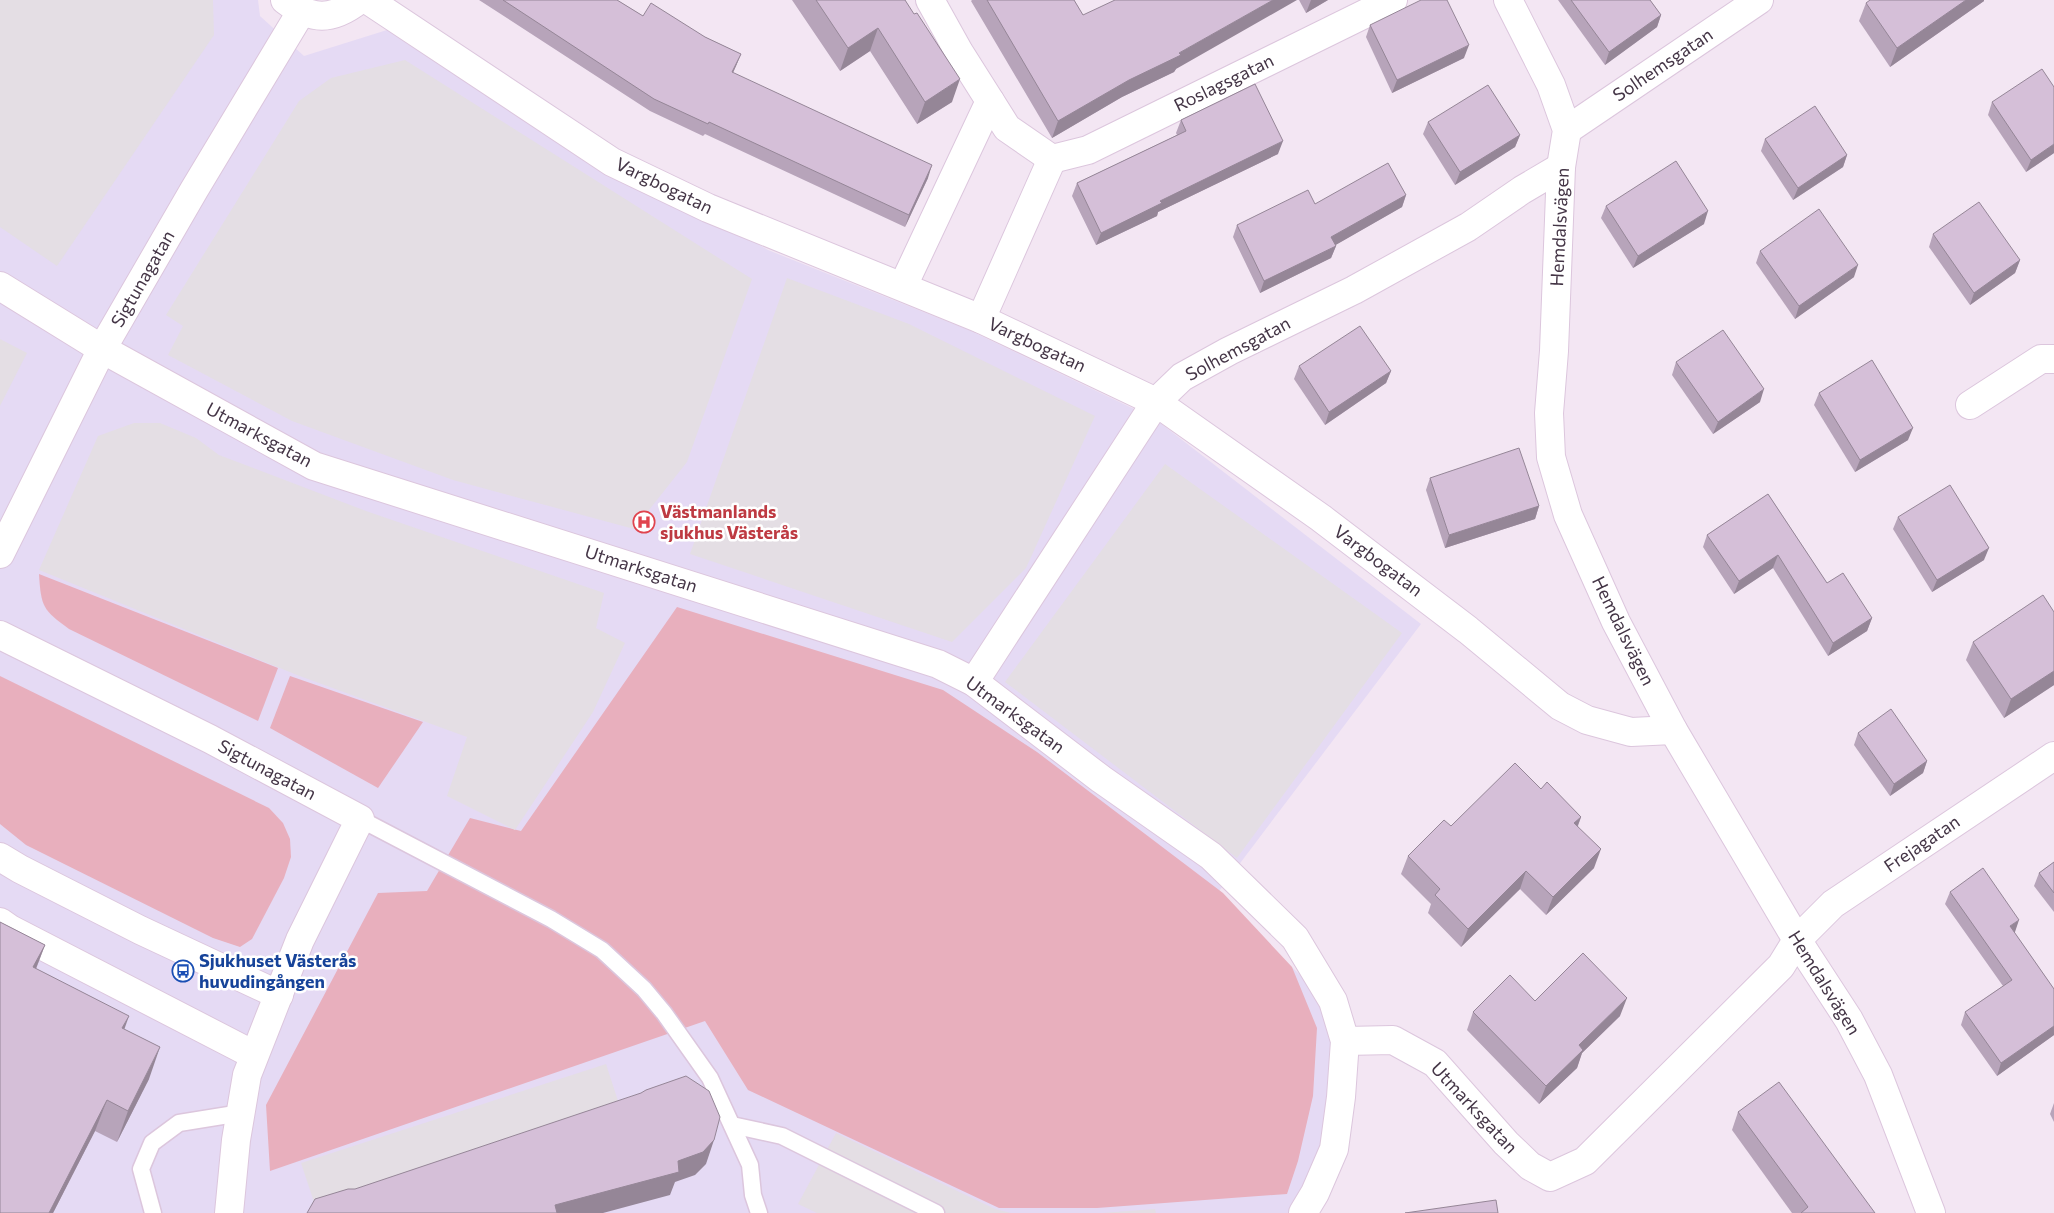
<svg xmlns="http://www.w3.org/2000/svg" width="2054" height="1213" font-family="Commissioner,sans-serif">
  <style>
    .medical { fill: #e5daf4 }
    .green { fill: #e8afbd }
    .parking { fill: #e4dee4 }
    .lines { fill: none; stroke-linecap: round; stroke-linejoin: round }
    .service-casing { stroke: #dcc6dd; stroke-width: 19 }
    .minor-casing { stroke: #dcc6dd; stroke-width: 30 }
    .tertiary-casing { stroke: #dcc6dd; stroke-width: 30 }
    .service { stroke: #fff; stroke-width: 16 }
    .minor { stroke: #fff; stroke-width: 28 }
    .tertiary { stroke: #fff; stroke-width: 28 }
    .wall { fill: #b7a4ba }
    .shaded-wall { fill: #958697 }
    .building { fill: #d5bfd8; stroke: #958697 }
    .labels { text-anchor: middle; stroke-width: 5; stroke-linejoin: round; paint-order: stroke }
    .street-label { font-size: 18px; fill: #443546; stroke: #fff }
    .health-label { font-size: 18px; font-weight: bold; fill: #be3a42; stroke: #fff; text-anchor: start }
    .transit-label { font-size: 18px; font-weight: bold; fill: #164399; stroke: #fff; text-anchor: start }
  </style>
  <rect width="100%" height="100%" fill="#f3e6f3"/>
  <!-- medical -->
  <path class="medical" d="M0,0H258L260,16L304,56L387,30L768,250L971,331L1155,419L1421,624L1216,895L1358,1030L1352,1095L1333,1188L1316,1213H0Z"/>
  <!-- green -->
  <g class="green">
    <path d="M39,574L278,668L258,721L69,629C43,610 41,607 39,574Z"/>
    <path d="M677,607L943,690L1037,752L1223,893L1292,967L1317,1028L1313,1096L1298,1161L1287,1194L1097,1208H999L748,1090L705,1021L270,1171L266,1105L378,893L427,891L470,818L521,831Z"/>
    <path d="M0,676L269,808L283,823L290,839L291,857L284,878L252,939L240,947L213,938L26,845L0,824Z"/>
    <path d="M290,676L423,722L378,788L270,728Z"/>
  </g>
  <!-- parking -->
  <g class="parking">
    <path d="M0,0H213L214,35L57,266L0,227Z"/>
    <path d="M405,60L752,279L687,462L634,529L453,480L292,421L168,355L183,326L166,315L299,101L331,78Z"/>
    <path d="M787,278L909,324L1095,416L1026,568L952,642L690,554Z"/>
    <path d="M0,339L27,353L0,406Z"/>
    <path d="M134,423H160L196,438L219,455L366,511L604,593L596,628L625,643L593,712L515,830L447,796L467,737L297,675L39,570L98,436Z"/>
    <path d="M1165,464L1402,633L1237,858L1005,682Z"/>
    <path d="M606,1064L620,1107L315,1205L301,1163Z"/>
    <path d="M836,1133L995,1209L1011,1213H817L798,1204Z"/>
    <path d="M1155,1209L1156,1213H1102Z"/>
  </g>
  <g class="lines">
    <!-- service casing -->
    <g class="service-casing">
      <g id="service">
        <path d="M360,819L551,919L602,950L644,989L664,1013L710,1078L750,1165L753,1195L759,1213"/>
        <path d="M732,1125L782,1136L936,1213"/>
        <path d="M153,1213L141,1169L152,1143L179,1123L241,1113"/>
      </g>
    </g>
    <!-- minor casing -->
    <g class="minor-casing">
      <g id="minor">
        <path d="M368,0L612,162L708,208L981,319L1156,402L1321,518L1468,630L1560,706L1587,720L1631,732L1673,730"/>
        <path d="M930,0L959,52L990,101"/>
        <path d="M1508,0L1551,85L1567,130L1561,167L1554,351L1549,413L1551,457L1568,515L1616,622L1673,730L1797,940L1849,1020L1878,1075L1931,1213"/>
        <path d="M1567,130L1759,0"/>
        <path d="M0,286L102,349L314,466L938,664L974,682L1101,779L1211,856L1295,938L1333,1001L1345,1041L1341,1097L1334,1149L1315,1193L1303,1213"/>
        <path d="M903,286L990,101L1007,128L1052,159L1088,150L1393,0"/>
        <path d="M981,319L1052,159"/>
        <path d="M1970,405L2041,359H2054"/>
        <path d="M974,682L1156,402L1182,377L1229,351L1354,290L1468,227L1522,190L1561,167"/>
        <path d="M1345,1041L1393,1040L1435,1063L1506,1143L1530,1166L1550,1177L1585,1161L1781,966L1797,940L1833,904L2054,756"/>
      </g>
    </g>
    <!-- tertiary casing -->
    <g class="tertiary-casing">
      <g id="tertiary">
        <path d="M285,0C312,21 332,21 359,0"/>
        <path d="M0,554L102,349L194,190L301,12"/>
        <path d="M0,635L210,739L360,819L300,940L247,1075L236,1140L229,1213"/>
        <path d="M0,857L20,869L140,930L279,995"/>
        <path d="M0,922L10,929L254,1055"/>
      </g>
    </g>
    <!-- service -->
    <use href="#service" class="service"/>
    <!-- minor -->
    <use href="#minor" class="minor"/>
    <!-- tertiary -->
    <use href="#tertiary" class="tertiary"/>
  </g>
  <!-- wall -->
  <g class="wall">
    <path d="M479,0H617L643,16L705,37L741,54L733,73L928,178L905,227L705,134L703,136L650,111Z"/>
    <path d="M792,0H905L952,102L917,124L870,51L840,71Z"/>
    <path d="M972,0H1074L1083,15L1176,69L1174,72L1122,97L1052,138L971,1Z"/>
    <path d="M1299,0H1328L1306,13Z"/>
    <path d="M1558,0H1650L1661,15L1657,27L1605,65Z"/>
    <path d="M1984,1L1890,67L1859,21L1866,3Z"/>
    <path d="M1370,25L1464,58L1392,93L1366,37Z"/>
    <path d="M1992,102L2054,153L2026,172L1988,115Z"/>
    <path d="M1181,120L1278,154L1158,212L1157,216L1096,245L1072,196L1077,183L1177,135L1176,133Z"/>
    <path d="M1428,122L1520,135L1515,147L1455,185L1423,134Z"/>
    <path d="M1765,139L1847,155L1843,167L1793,200L1761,151Z"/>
    <path d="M1406,195L1402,207L1335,245L1336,246L1331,258L1260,293L1233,237L1237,225L1315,204Z"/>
    <path d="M1606,206L1704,224L1633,268L1601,218Z"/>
    <path d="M1933,234L2020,260L2015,273L1970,305L1929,247Z"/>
    <path d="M1760,251L1854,277L1795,319L1756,263Z"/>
    <path d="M1676,362L1760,402L1713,434L1672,375Z"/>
    <path d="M1299,366L1391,371L1386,383L1325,425L1294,379Z"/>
    <path d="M1819,393L1908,440L1855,472L1814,405Z"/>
    <path d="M1430,478L1539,506L1535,519L1445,548L1426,490Z"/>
    <path d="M1768,494L1827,583L1872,618L1867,631L1828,656L1773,568L1734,594L1703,547L1707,535Z"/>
    <path d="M1898,517L1984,560L1932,592L1893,529Z"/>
    <path d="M2054,612V685L2004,718L1966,660L1973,642Z"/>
    <path d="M1858,733L1927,761L1923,773L1890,796L1854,745Z"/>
    <path d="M1581,817L1578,826L1594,868L1546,915L1520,889L1461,947L1428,913L1431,904L1401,874L1408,856L1451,826Z"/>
    <path d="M2054,862V912L2034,886L2039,873Z"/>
    <path d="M1950,892L2015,932H2014L2054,989V1035L1997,1076L1961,1025L1965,1012L2003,986L1945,904Z"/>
    <path d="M0,922L45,945L36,969L124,1029L149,1079L117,1142L95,1131L53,1213H0Z"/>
    <path d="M1535,1001L1620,1016L1582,1053L1577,1068L1539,1104L1467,1030L1473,1012Z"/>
    <path d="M2054,1103V1122L2050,1114Z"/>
    <path d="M1738,1112L1875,1213H1792L1732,1130Z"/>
  </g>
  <!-- shaded-wall -->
  <g class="shaded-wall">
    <path d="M1273,0H1297L1176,69L1174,72L1122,97L1052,138L1058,121L1129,80L1179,53Z"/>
    <path d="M1311,0H1328L1306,13Z"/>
    <path d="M1966,0H1984V1L1890,67L1897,48Z"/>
    <path d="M1661,15L1657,27L1605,65L1609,52Z"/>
    <path d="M878,28L870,51L840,71L848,48Z"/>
    <path d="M1469,45L1464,58L1392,93L1397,80Z"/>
    <path d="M741,54L736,66L727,85L732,72Z"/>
    <path d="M960,79L952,102L917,124L925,102Z"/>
    <path d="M1520,135L1515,147L1455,185L1460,172Z"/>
    <path d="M1283,141L1278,154L1158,212L1157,216L1096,245L1101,233L1160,201Z"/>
    <path d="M2054,144V153L2026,172L2031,160Z"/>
    <path d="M1847,155L1843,167L1793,200L1798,188Z"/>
    <path d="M932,165L928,178L905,227L909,215Z"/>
    <path d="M1406,195L1402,207L1327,250L1331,237Z"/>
    <path d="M1708,211L1704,224L1633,268L1638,256Z"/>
    <path d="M1336,246L1331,258L1260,293L1264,281Z"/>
    <path d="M2020,260L2015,273L1970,305L1974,293Z"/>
    <path d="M1858,265L1854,277L1795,319L1799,306Z"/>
    <path d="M1391,371L1386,383L1325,425L1329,412Z"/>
    <path d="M1764,389L1760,402L1713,434L1718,422Z"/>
    <path d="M1913,428L1908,440L1855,472L1860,460Z"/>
    <path d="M1539,506L1535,519L1445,548L1449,535Z"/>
    <path d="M1989,548L1984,560L1932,592L1937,580Z"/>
    <path d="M1778,555L1773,568L1734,594L1739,581Z"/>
    <path d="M1872,618L1867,631L1828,656L1833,643Z"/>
    <path d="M2054,671V685L2004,718L2011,699Z"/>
    <path d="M1927,761L1923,773L1890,796L1894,784Z"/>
    <path d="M1581,817L1574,835V823Z"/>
    <path d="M1601,849L1594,868L1546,915L1553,897Z"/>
    <path d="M1526,871L1520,889L1461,947L1468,929Z"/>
    <path d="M2019,920L2015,932L2005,939L2010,926Z"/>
    <path d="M45,945L33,976V967Z"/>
    <path d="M1627,998L1620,1016L1582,1053L1577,1068L1539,1104L1546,1086L1579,1045Z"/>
    <path d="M129,1016L118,1047L122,1028Z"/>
    <path d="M2054,1026V1035L1997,1076L2001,1063Z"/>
    <path d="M160,1047L149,1079L117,1142L128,1111Z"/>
    <path d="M107,1100L95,1131L53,1213H49Z"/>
    <path d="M714,1140L706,1164L695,1175L675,1182L670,1195L603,1213H552L555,1205L678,1161Z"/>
  </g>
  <!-- building -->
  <g class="building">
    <path d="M503,0H617L643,16L651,3L705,37L741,54L732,72L932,165L909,215L709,122L708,124L654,99Z"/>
    <path d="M816,0H905L914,14L917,13L960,79L925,102L878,28L848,48Z"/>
    <path d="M987,0H1074L1083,15L1115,0H1273L1179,53L1181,55L1129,80L1058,121Z"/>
    <path d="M1421,0H1447L1469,45L1397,80L1370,25Z"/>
    <path d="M1571,0H1650L1661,15L1609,52Z"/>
    <path d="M1870,0H1966L1897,48L1866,3Z"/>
    <path d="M2042,69L2054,87V144L2031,160L1992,102Z"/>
    <path d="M1255,84L1283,141L1160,201L1162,203L1101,233L1077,183L1186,131L1181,120Z"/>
    <path d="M1488,85L1520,135L1460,172L1428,122Z"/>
    <path d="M1815,106L1847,155L1798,188L1765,139Z"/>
    <path d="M1676,161L1708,211L1638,256L1606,206Z"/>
    <path d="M1388,163L1406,195L1331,237L1336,246L1264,281L1237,225L1308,190L1315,204Z"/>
    <path d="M1979,202L2020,260L1974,293L1933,234Z"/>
    <path d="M1819,209L1858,265L1799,306L1760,251Z"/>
    <path d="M1360,326L1391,371L1329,412L1299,366Z"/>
    <path d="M1723,330L1764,389L1718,422L1676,362Z"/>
    <path d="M1872,360L1913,428L1860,460L1819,393Z"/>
    <path d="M1519,448L1539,506L1449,535L1430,478Z"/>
    <path d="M1950,485L1989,548L1937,580L1898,517Z"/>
    <path d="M1768,494L1827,583L1843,573L1872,618L1833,643L1778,555L1739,581L1707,535Z"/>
    <path d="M2043,595L2054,612V671L2011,699L1973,642Z"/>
    <path d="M1891,709L1927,761L1894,784L1858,733Z"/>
    <path d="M1515,763L1541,789L1547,782L1581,817L1574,823L1601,849L1553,897L1526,871L1468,929L1435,895L1440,889L1408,856L1444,820L1451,826Z"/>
    <path d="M2054,862V893L2039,873Z"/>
    <path d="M1983,868L2019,920L2010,926L2054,989V1026L2001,1063L1965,1012L2012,980L1950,892Z"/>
    <path d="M0,922L45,945L33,967L129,1016L122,1028L160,1047L128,1111L107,1100L49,1213H0Z"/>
    <path d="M1583,953L1627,998L1579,1045L1583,1050L1546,1086L1473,1012L1510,975L1535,1001Z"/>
    <path d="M686,1076L709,1091L720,1117L714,1140L703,1152L678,1161L679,1172L555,1205L557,1213H307L315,1199L348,1189H355L641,1093L646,1090Z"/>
    <path d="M1779,1082L1875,1213H1801L1808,1207L1738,1112Z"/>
    <path d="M1496,1200L1498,1213H1405Z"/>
  </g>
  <!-- icons -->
  <defs>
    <g id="hospital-ring" transform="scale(1.125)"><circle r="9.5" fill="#fff" stroke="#e0444e" stroke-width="1.5"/><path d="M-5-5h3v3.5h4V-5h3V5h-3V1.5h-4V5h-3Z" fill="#e0444e"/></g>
    <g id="bus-ring" transform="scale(1.125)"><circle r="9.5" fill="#fff" stroke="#1a4fb4" stroke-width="1.5"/><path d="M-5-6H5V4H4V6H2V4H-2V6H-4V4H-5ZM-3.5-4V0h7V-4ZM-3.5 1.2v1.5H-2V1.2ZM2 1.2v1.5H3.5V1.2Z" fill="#1a4fb4"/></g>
  </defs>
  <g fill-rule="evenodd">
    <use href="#hospital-ring" x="644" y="522"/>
    <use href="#bus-ring" x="183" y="971"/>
  </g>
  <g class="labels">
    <!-- street labels -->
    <g class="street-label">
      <text transform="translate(1663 65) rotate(-34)" y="6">Solhemsgatan</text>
      <text transform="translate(1224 83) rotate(-26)" y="6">Roslagsgatan</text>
      <text transform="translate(664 186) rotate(26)" y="6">Vargbogatan</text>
      <text transform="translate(1560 227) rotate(-87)" y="6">Hemdalsvägen</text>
      <text transform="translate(143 279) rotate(-60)" y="6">Sigtunagatan</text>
      <text transform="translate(1037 345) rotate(25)" y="6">Vargbogatan</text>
      <text transform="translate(1238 349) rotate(-28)" y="6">Solhemsgatan</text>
      <text transform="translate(259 435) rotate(28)" y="6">Utmarksgatan</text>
      <text transform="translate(1378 561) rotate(37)" y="6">Vargbogatan</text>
      <text transform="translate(641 569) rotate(18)" y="6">Utmarksgatan</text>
      <text transform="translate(1623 631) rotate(64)" y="6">Hemdalsvägen</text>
      <text transform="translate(1015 715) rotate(36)" y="6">Utmarksgatan</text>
      <text transform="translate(267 770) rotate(28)" y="6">Sigtunagatan</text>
      <text transform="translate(1922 844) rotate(-34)" y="6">Frejagatan</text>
      <text transform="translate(1824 983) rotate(58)" y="6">Hemdalsvägen</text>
      <text transform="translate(1474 1108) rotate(47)" y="6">Utmarksgatan</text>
    </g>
    <!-- health labels -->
    <g class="health-label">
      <text x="660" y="518">Västmanlands<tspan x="660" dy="21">sjukhus Västerås</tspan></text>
    </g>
    <!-- transit labels -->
    <g class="transit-label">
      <text x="199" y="967">Sjukhuset Västerås<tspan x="199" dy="21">huvudingången</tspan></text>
    </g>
  </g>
</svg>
